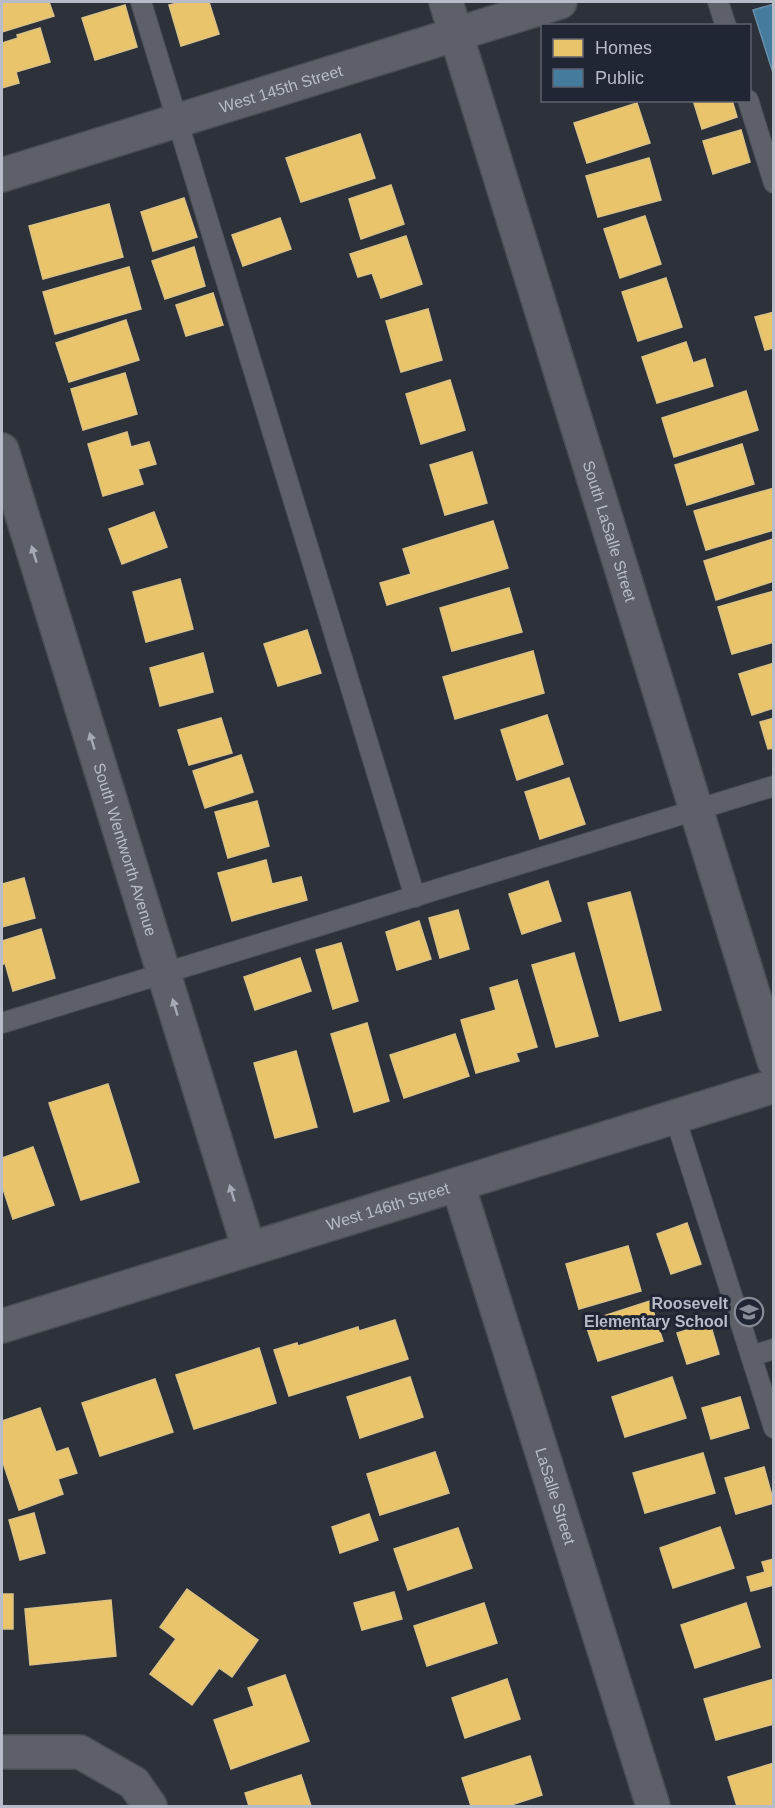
<svg xmlns="http://www.w3.org/2000/svg" width="775" height="1808" font-family="Helvetica,sans-serif">
  <style>
    .homes { fill: #e9c46a; stroke: #dac286; stroke-width: 1.5 }
    .public { fill: #457b9d; stroke: #688eaa; stroke-width: 1.5 }
    .lines { fill: none; stroke-linecap: round; stroke-linejoin: round }
    .lane-casing { stroke: #494c53; stroke-width: 22 }
    .street-casing { stroke: #494c53; stroke-width: 36 }
    .lane { stroke: #5d6068; stroke-width: 20 }
    .street { stroke: #5d6068; stroke-width: 33 }
    .oneway { fill: #a6aab6 }
    .labels { text-anchor: middle; stroke-width: 6; stroke-linejoin: round; paint-order: stroke }
    .street-label { font-size: 16px; fill: #b8bcc9; stroke: #202634 }
    .poi-label { font-size: 16px; font-weight: bold; fill: #b8bcc9; stroke: #202634; text-anchor: end }
  </style>
  <rect width="100%" height="100%" fill="#2d313a"/>
  <!-- homes -->
  <g class="homes">
    <path d="M2,2H49L54,16L2,32Z"/>
    <path d="M181,2H209L219,34L181,46L169,5Z"/>
    <path d="M125,5L137,47L95,60L82,18Z"/>
    <path d="M40,28L50,62L16,72L19,83L2,88V43L18,38L17,35Z"/>
    <path d="M693,100H732L737,117L702,129Z"/>
    <path d="M637,103L650,143L587,163L574,123Z"/>
    <path d="M741,130L750,162L713,174L703,141Z"/>
    <path d="M360,134L375,178L301,202L286,158Z"/>
    <path d="M649,158L661,200L598,217L586,176Z"/>
    <path d="M391,185L404,224L361,239L349,199Z"/>
    <path d="M184,198L197,237L153,251L141,212Z"/>
    <path d="M109,204L123,257L43,279L29,226Z"/>
    <path d="M645,216L661,264L620,278L604,229Z"/>
    <path d="M280,218L291,249L243,266L232,235Z"/>
    <path d="M406,236L422,284L381,298L372,273L358,277L350,254Z"/>
    <path d="M194,247L205,286L165,299L152,261Z"/>
    <path d="M129,267L141,309L55,334L43,292Z"/>
    <path d="M666,278L682,327L638,341L622,292Z"/>
    <path d="M213,293L223,325L186,336L176,305Z"/>
    <path d="M428,309L442,360L401,372L386,321Z"/>
    <path d="M774,312V348L765,350L755,317Z"/>
    <path d="M126,320L139,360L69,382L56,343Z"/>
    <path d="M686,342L693,363L705,359L713,386L657,403L642,357Z"/>
    <path d="M125,373L137,414L83,430L71,389Z"/>
    <path d="M450,380L465,430L421,444L406,394Z"/>
    <path d="M746,391L758,430L674,457L662,418Z"/>
    <path d="M127,432L131,447L149,442L156,464L138,469L143,484L103,496L88,444Z"/>
    <path d="M742,444L754,484L687,505L675,465Z"/>
    <path d="M472,452L487,503L445,515L430,465Z"/>
    <path d="M774,488V530L706,550L694,511Z"/>
    <path d="M154,512L167,547L122,564L109,529Z"/>
    <path d="M493,521L508,568L387,605L380,583L411,574L403,549Z"/>
    <path d="M773,539L774,581L716,600L704,561Z"/>
    <path d="M180,579L193,629L146,642L133,592Z"/>
    <path d="M509,588L522,632L452,651L440,608Z"/>
    <path d="M774,591V642L732,654L718,607Z"/>
    <path d="M307,630L321,673L278,686L264,644Z"/>
    <path d="M533,651L544,693L455,719L443,677Z"/>
    <path d="M203,653L213,692L160,706L150,668Z"/>
    <path d="M774,663V708L752,715L739,674Z"/>
    <path d="M547,715L563,764L517,780L501,730Z"/>
    <path d="M221,718L232,753L189,765L178,730Z"/>
    <path d="M774,718V748L768,749L760,722Z"/>
    <path d="M241,755L253,792L205,808L193,771Z"/>
    <path d="M569,778L585,824L540,839L525,792Z"/>
    <path d="M257,801L269,846L228,858L215,812Z"/>
    <path d="M266,860L272,884L301,877L307,900L232,921L218,873Z"/>
    <path d="M24,878L35,918L2,927V884Z"/>
    <path d="M548,881L561,921L522,934L509,894Z"/>
    <path d="M630,892L661,1010L620,1021L588,903Z"/>
    <path d="M458,910L469,949L440,958L429,918Z"/>
    <path d="M419,921L431,959L397,970L386,932Z"/>
    <path d="M41,929L55,978L13,991L5,963L2,965V941Z"/>
    <path d="M341,943L358,1001L333,1009L316,950Z"/>
    <path d="M574,953L598,1036L556,1047L532,965Z"/>
    <path d="M300,958L311,991L255,1010L244,977Z"/>
    <path d="M517,980L537,1047L516,1053L519,1061L476,1073L461,1020L496,1010L490,988Z"/>
    <path d="M367,1023L389,1101L354,1112L331,1034Z"/>
    <path d="M455,1034L469,1076L404,1098L390,1055Z"/>
    <path d="M296,1051L317,1127L275,1138L254,1063Z"/>
    <path d="M108,1084L139,1182L81,1200L49,1103Z"/>
    <path d="M33,1147L54,1205L13,1219L2,1186V1158Z"/>
    <path d="M687,1223L701,1264L671,1274L657,1234Z"/>
    <path d="M628,1246L641,1291L579,1309L566,1264Z"/>
    <path d="M650,1301L663,1341L598,1361L585,1322Z"/>
    <path d="M395,1320L408,1359L289,1396L274,1350L297,1343L298,1346L358,1327L359,1331Z"/>
    <path d="M710,1323L719,1354L687,1364L677,1333Z"/>
    <path d="M259,1348L276,1403L194,1429L176,1375Z"/>
    <path d="M410,1377L423,1417L360,1438L347,1397Z"/>
    <path d="M672,1377L686,1418L625,1437L612,1397Z"/>
    <path d="M155,1379L173,1432L100,1456L82,1403Z"/>
    <path d="M740,1397L749,1428L711,1439L702,1408Z"/>
    <path d="M40,1408L56,1452L68,1448L77,1473L58,1479L63,1494L19,1510L2,1460V1421Z"/>
    <path d="M435,1452L449,1493L380,1515L367,1474Z"/>
    <path d="M703,1453L715,1493L645,1513L633,1473Z"/>
    <path d="M764,1467L774,1503L736,1514L725,1478Z"/>
    <path d="M34,1513L45,1553L20,1560L9,1520Z"/>
    <path d="M369,1514L378,1540L340,1553L332,1527Z"/>
    <path d="M720,1527L734,1568L673,1588L660,1548Z"/>
    <path d="M458,1528L472,1568L408,1590L394,1549Z"/>
    <path d="M774,1559V1585L751,1591L747,1577L765,1572L762,1562Z"/>
    <path d="M187,1589L258,1640L232,1677L219,1668L192,1705L150,1674L176,1639L160,1627Z"/>
    <path d="M394,1592L402,1619L362,1630L354,1603Z"/>
    <rect x="2" y="1594" width="11" height="35"/>
    <path d="M111,1600L116,1656L30,1665L25,1609Z"/>
    <path d="M484,1603L497,1643L427,1666L414,1626Z"/>
    <path d="M746,1603L760,1647L695,1668L681,1625Z"/>
    <path d="M285,1675L309,1741L231,1769L214,1720L254,1706L248,1688Z"/>
    <path d="M507,1679L520,1719L465,1738L452,1698Z"/>
    <path d="M774,1679V1724L716,1740L704,1699Z"/>
    <path d="M530,1756L542,1795L508,1806H471L462,1778Z"/>
    <path d="M774,1763V1806H737L728,1777Z"/>
    <path d="M301,1775L311,1806H249L245,1793Z"/>
  </g>
  <!-- public -->
  <path class="public" d="M774,4V76L753,10Z"/>
  <g class="lines">
    <!-- lane casing -->
    <g class="lane-casing">
      <g id="lane">
        <path d="M141,2L415,897"/>
        <path d="M718,2L726,26"/>
        <path d="M748,100L774,183"/>
        <path d="M2,1023L774,786"/>
        <path d="M675,1117L774,1428"/>
        <path d="M751,1356L774,1349"/>
      </g>
    </g>
    <!-- street casing -->
    <g class="street-casing">
      <g id="street">
        <path id="s1" d="M446,2L774,1061"/>
        <path id="s2" d="M2,175L560,2"/>
        <path id="s3" d="M2,450L249,1249"/>
        <path id="s4" d="M458,1185L653,1806"/>
        <path id="s5" d="M2,1326L774,1086"/>
        <path d="M2,1752H80L134,1783L150,1806"/>
      </g>
    </g>
    <!-- lane -->
    <use href="#lane" class="lane"/>
    <!-- street -->
    <use href="#street" class="street"/>
  </g>
  <!-- one-way arrows -->
  <defs><path id="oneway-solid" d="M-6-.8H1V-3.2L6.5 0L1 3.2V.8H-6Z" transform="scale(1.5)"/></defs>
  <g class="oneway">
    <use href="#oneway-solid" transform="translate(34 554) rotate(-107)"/>
    <use href="#oneway-solid" transform="translate(92 741) rotate(-107)"/>
    <use href="#oneway-solid" transform="translate(175 1007) rotate(-107)"/>
    <use href="#oneway-solid" transform="translate(232 1193) rotate(-107)"/>
  </g>
  <!-- icons -->
  <defs>
    <g id="school-ring" transform="scale(1.5)"><circle r="9.5" fill="#202634" stroke="#878b97" stroke-width="1.5"/><path d="M0-5L7-2L0 1L-7-2ZM-4 1L0 2.5L4 1V4Q0 6-4 4Z" fill="#878b97"/></g>
  </defs>
  <g fill-rule="evenodd">
    <use href="#school-ring" x="749" y="1312"/>
  </g>
  <g class="labels">
    <!-- street labels -->
    <g class="street-label">
      <text dy="6" stroke="none"><textPath href="#s2" startOffset="292">West 145th Street</textPath></text>
      <text dy="6" stroke="none"><textPath href="#s1" startOffset="554">South LaSalle Street</textPath></text>
      <text dy="6" stroke="none"><textPath href="#s3" startOffset="418">South Wentworth Avenue</textPath></text>
      <text dy="6" stroke="none"><textPath href="#s5" startOffset="404">West 146th Street</textPath></text>
      <text dy="6" stroke="none"><textPath href="#s4" startOffset="326">LaSalle Street</textPath></text>
    </g>
    <!-- poi labels -->
    <g class="poi-label">
      <text x="728" y="1309">Roosevelt<tspan x="728" dy="18">Elementary School</tspan></text>
    </g>
  </g>
  <!-- border -->
  <rect width="775" height="1808" fill="none" stroke="#b8bcc9" stroke-width="6"/>
  <!-- legend -->
  <rect x="541" y="24" width="210" height="78" fill="#202634" stroke="#5d6270" stroke-width="1.5"/>
  <rect x="553" y="39" width="30" height="18" fill="#e9c46a" stroke="#5d6270" stroke-width="1.5"/>
  <text x="595" y="54" font-size="18" fill="#b8bcc9">Homes</text>
  <rect x="553" y="69" width="30" height="18" fill="#457b9d" stroke="#5d6270" stroke-width="1.5"/>
  <text x="595" y="84" font-size="18" fill="#b8bcc9">Public</text>
</svg>
